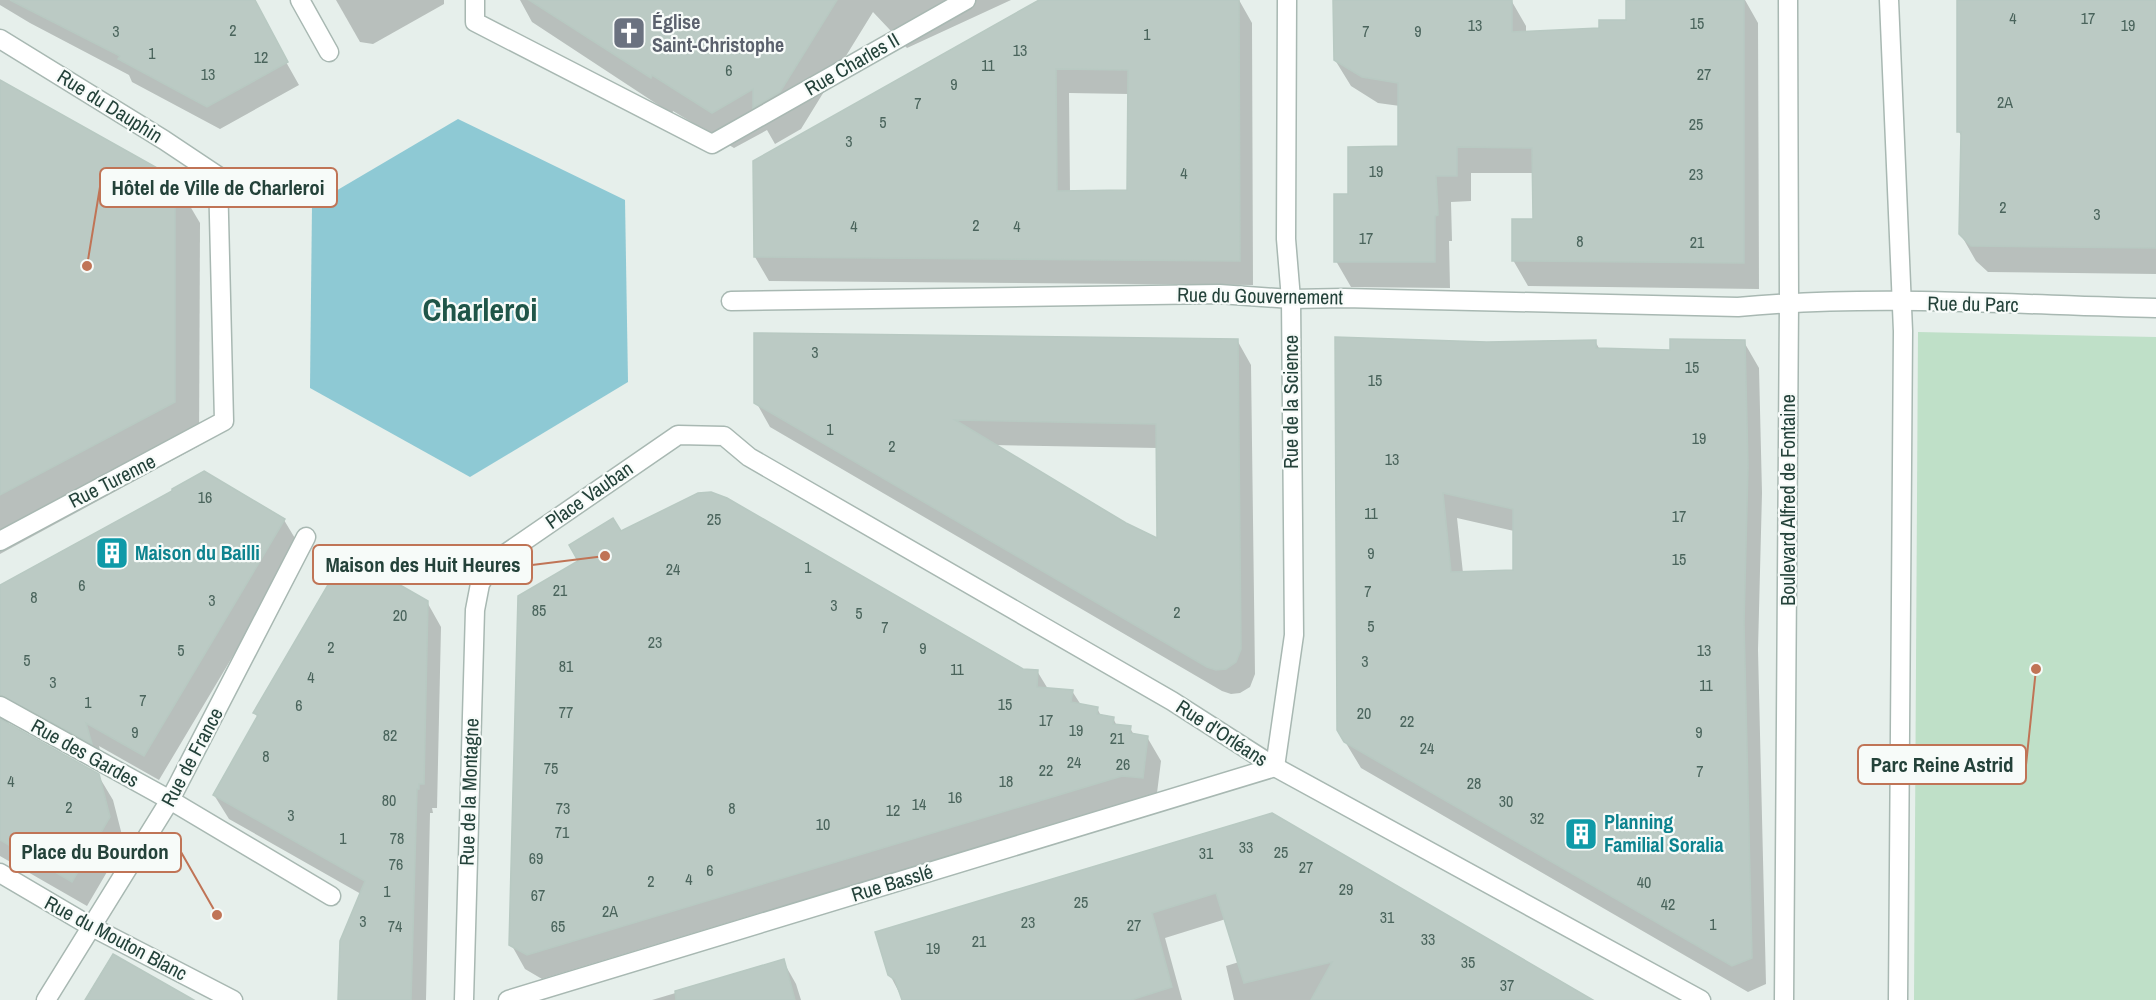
<svg xmlns="http://www.w3.org/2000/svg" width="2156" height="1000" font-family="'Archivo Narrow',sans-serif">
  <style>
    .green { fill: #bfe0c8 }
    .water { fill: #8ec9d4 }
    .shadow { fill: #0003; fill-rule: evenodd }
    .building { fill: #bbcac4; stroke: #b8c9c2; stroke-width: 1.5; fill-rule: evenodd }
    .lines { fill: none; stroke-linecap: round; stroke-linejoin: round }
    .minor-casing { stroke: #a8b8b2; stroke-width: 21 }
    .minor { stroke: #fff; stroke-width: 18 }
    .labels { text-anchor: middle; stroke-width: 4.5; stroke-linejoin: round; paint-order: stroke }
    .number-label { font-size: 16px; fill: #4a645c }
    .worship-label { font-size: 20px; font-weight: bold; fill: #5b616d; stroke: #f7fbf9; text-anchor: start }
    .street-label { font-size: 20px; fill: #24423a; stroke: #f7fbf9 }
    .culture-label { font-size: 20px; font-weight: bold; fill: #0d838f; stroke: #f7fbf9; text-anchor: start }
    .town-label { font-size: 32px; font-weight: bold; fill: #1f5548; stroke: #f7fbf9 }
    .leader { fill: none; stroke: #c07456; stroke-width: 2 }
    .callout-dot { fill: #c07456; stroke: #f7fbf9; stroke-width: 2 }
    .callout { fill: #f7fbf9; stroke: #c07456; stroke-width: 2 }
    .callout-label { font-size: 21px; text-anchor: middle; font-weight: bold; fill: #24423a }
  </style>
  <rect width="100%" height="100%" fill="#e6efeb"/>
  <!-- green -->
  <path class="green" d="M1918,332L2156,337V1000H1914Z"/>
  <!-- water -->
  <path class="water" d="M458,119L625,200L628,382L470,477L310,388L312,205Z"/>
  <!-- shadow -->
  <g class="shadow">
    <path d="M0,0H251L299,85L220,129L132,82L129,75L30,23L0,5Z"/>
    <path d="M336,0H444V4L373,44L360,42Z"/>
    <path d="M520,0H1011L907,48L873,12L801,129L775,144L767,130L734,148L673,111L672,114L532,22Z"/>
    <path d="M1239,0L1252,23L1253,285L769,281L755,257V162ZM1069,93L1129,94V191L1070,192Z"/>
    <path d="M1334,0H1511L1526,26V33L1601,30L1627,21V0H1745L1758,23L1759,289L1528,286L1513,260L1534,220V173H1471V201L1451,202L1452,241H1449L1450,288L1351,287L1336,261L1400,147V106L1378,103L1351,86L1335,60Z"/>
    <path d="M1959,0H2156V274L1988,272L1976,261L1960,233L1962,137L1959,132Z"/>
    <path d="M0,81L174,179L200,223L199,446L0,554Z"/>
    <path d="M1237,340L1251,365L1255,674L1250,687L1240,693L1231,694L1222,691L770,427L756,402ZM993,445L1158,448L1159,540L1125,524Z"/>
    <path d="M1595,341L1600,350L1672,351L1744,342L1759,368L1762,493L1758,650L1766,984L1748,992L1361,768L1338,730L1487,343ZM1457,518L1514,531L1515,571L1463,573Z"/>
    <path d="M284,520L299,545L159,780L99,746L104,767L14,719L6,724L98,775L113,800L124,843L87,906L0,856V588Z"/>
    <path d="M621,533L1023,670L1037,671L1048,689L1072,691L1081,705L1097,708L1101,716L1113,718L1117,726L1130,728L1134,735L1147,737L1161,761L1156,801L1137,799L542,979L525,969L511,944L580,562Z"/>
    <path d="M427,602L441,627L437,808H432L433,813H430L426,1000H340L361,894L229,819L214,795L258,718L255,713Z"/>
    <path d="M1271,815L1592,1000H1234L1226,966L1239,962L1226,919L1165,938L1182,1000H903L890,975Z"/>
    <path d="M783,961L796,984L801,1000H652Z"/>
  </g>
  <!-- building -->
  <g class="building">
    <path d="M10,0H255L288,62L207,107L118,59L120,56Z"/>
    <path d="M529,0H837L780,92L753,108V89L712,113L652,75L651,78Z"/>
    <path d="M1039,0H1239L1240,261L754,257L753,161ZM1056,69L1128,70L1127,190L1057,191Z"/>
    <path d="M1333,0H1512V32L1599,28V20H1626V0H1744V263L1512,261V219H1533L1532,148L1457,147V176H1436L1438,215L1435,216V262H1334V194H1348V147L1398,146V83L1362,77L1334,60Z"/>
    <path d="M1957,0H2156V248L1971,246L1959,234L1961,132H1957Z"/>
    <path d="M0,80L175,178V402L0,495Z"/>
    <path d="M754,333L1238,339L1241,649L1236,662L1226,669L1216,670L1207,667L754,403ZM955,420L1156,424L1157,538L1126,523Z"/>
    <path d="M1335,337L1487,342L1596,340V348L1670,350V339L1745,340L1748,466L1744,623L1752,958L1732,966L1344,742L1337,730ZM1443,493L1513,509V570L1451,572Z"/>
    <path d="M204,471L285,519L144,756L86,723L92,744L0,695V585L172,491V489Z"/>
    <path d="M711,492L727,498L1023,669L1038,670L1037,687L1073,690L1071,702L1098,707L1097,714L1114,717L1113,724L1131,726L1130,733L1148,736L1143,778L1122,776L527,955L509,945L518,596L578,561L569,545L613,518L621,531L698,493Z"/>
    <path d="M346,554L428,601L424,784H419V789H417L411,1000H338L340,941L365,881L213,795L258,715L253,713Z"/>
    <path d="M0,719L99,774L110,817L72,882L0,840Z"/>
    <path d="M1272,813L1593,1000H1311L1332,962L1244,983L1216,893L1152,913L1172,987L1131,1000H902L895,980L888,975L875,932Z"/>
    <path d="M113,954L194,1000H85Z"/>
    <path d="M784,959L795,1000H676L675,991Z"/>
  </g>
  <g class="lines">
    <!-- minor casing -->
    <g class="minor-casing">
      <g id="minor">
        <path d="M300,0L329,52"/>
        <path d="M475,0V22L712,144L966,0"/>
        <path d="M1889,0L1903,331L1898,1000"/>
        <path d="M0,39L164,140L218,176L224,421L0,541"/>
        <path d="M731,301L1219,294L1291,299L1344,298L1738,307C1876,294 2017,305 2156,308"/>
        <path d="M0,706L170,800L331,896"/>
        <path d="M1275,767L1294,635L1291,299L1286,239L1287,0"/>
        <path d="M0,873L90,926L233,1000"/>
        <path d="M46,1000L170,800L306,537"/>
        <path d="M464,1000L475,610L480,584L492,563L678,435L724,436L749,457L1172,701L1275,767L1701,1000"/>
        <path d="M508,1000L1275,767"/>
        <path d="M1784,1000L1789,302L1788,0"/>
      </g>
    </g>
    <!-- minor -->
    <use href="#minor" class="minor"/>
  </g>
  <!-- icons -->
  <defs>
    <g id="church-square" transform="scale(1.725)"><rect x="-9" y="-9" width="18" height="18" rx="4" fill="#6b7280" stroke="#f7fbf9"/><path d="M-1.2-6h2.4v3.5h3.3v2.4h-3.3V6h-2.4V-.1h-3.3v-2.4h3.3Z" fill="#fff"/></g>
    <g id="building-square" transform="scale(1.725)"><rect x="-9" y="-9" width="18" height="18" rx="4" fill="#0f9aa8" stroke="#f7fbf9"/><path d="M-4-6H4V6H1V3H-1V6H-4ZM-2.5-4.3h1.7v1.8h-1.7ZM.8-4.3h1.7v1.8H.8ZM-2.5-1h1.7V.8h-1.7ZM.8-1h1.7V.8H.8Z" fill="#fff"/></g>
  </defs>
  <g fill-rule="evenodd">
    <use href="#church-square" x="629" y="33"/>
    <use href="#building-square" x="112" y="553"/>
    <use href="#building-square" x="1581" y="834"/>
  </g>
  <g class="labels">
    <!-- number labels -->
    <g class="number-label">
      <text x="2013" y="24">4</text>
      <text x="2088" y="24">17</text>
      <text x="1697" y="29">15</text>
      <text x="1475" y="31">13</text>
      <text x="2128" y="31">19</text>
      <text x="233" y="36">2</text>
      <text x="116" y="37">3</text>
      <text x="1366" y="37">7</text>
      <text x="1418" y="37">9</text>
      <text x="1147" y="40">1</text>
      <text x="1020" y="56">13</text>
      <text x="152" y="59">1</text>
      <text x="261" y="63">12</text>
      <text x="988" y="71">11</text>
      <text x="729" y="76">6</text>
      <text x="208" y="80">13</text>
      <text x="1704" y="80">27</text>
      <text x="954" y="90">9</text>
      <text x="2005" y="108">2A</text>
      <text x="918" y="109">7</text>
      <text x="883" y="128">5</text>
      <text x="1696" y="130">25</text>
      <text x="849" y="147">3</text>
      <text x="1376" y="177">19</text>
      <text x="1184" y="179">4</text>
      <text x="1696" y="180">23</text>
      <text x="2003" y="213">2</text>
      <text x="2097" y="220">3</text>
      <text x="976" y="231">2</text>
      <text x="854" y="232">4</text>
      <text x="1017" y="232">4</text>
      <text x="1366" y="244">17</text>
      <text x="1580" y="247">8</text>
      <text x="1697" y="248">21</text>
      <text x="815" y="358">3</text>
      <text x="1692" y="373">15</text>
      <text x="1375" y="386">15</text>
      <text x="830" y="435">1</text>
      <text x="1699" y="444">19</text>
      <text x="892" y="452">2</text>
      <text x="1392" y="465">13</text>
      <text x="205" y="503">16</text>
      <text x="1371" y="519">11</text>
      <text x="1679" y="522">17</text>
      <text x="714" y="525">25</text>
      <text x="1371" y="559">9</text>
      <text x="1679" y="565">15</text>
      <text x="808" y="573">1</text>
      <text x="673" y="575">24</text>
      <text x="82" y="591">6</text>
      <text x="560" y="596">21</text>
      <text x="1368" y="597">7</text>
      <text x="34" y="603">8</text>
      <text x="212" y="606">3</text>
      <text x="834" y="611">3</text>
      <text x="539" y="616">85</text>
      <text x="1177" y="618">2</text>
      <text x="859" y="619">5</text>
      <text x="400" y="621">20</text>
      <text x="1371" y="632">5</text>
      <text x="885" y="633">7</text>
      <text x="655" y="648">23</text>
      <text x="331" y="653">2</text>
      <text x="923" y="654">9</text>
      <text x="181" y="656">5</text>
      <text x="1704" y="656">13</text>
      <text x="27" y="666">5</text>
      <text x="1365" y="667">3</text>
      <text x="566" y="672">81</text>
      <text x="957" y="675">11</text>
      <text x="311" y="683">4</text>
      <text x="53" y="688">3</text>
      <text x="1706" y="691">11</text>
      <text x="143" y="706">7</text>
      <text x="88" y="708">1</text>
      <text x="1005" y="710">15</text>
      <text x="299" y="711">6</text>
      <text x="566" y="718">77</text>
      <text x="1364" y="719">20</text>
      <text x="1046" y="726">17</text>
      <text x="1407" y="727">22</text>
      <text x="1076" y="736">19</text>
      <text x="135" y="738">9</text>
      <text x="1699" y="738">9</text>
      <text x="390" y="741">82</text>
      <text x="1117" y="744">21</text>
      <text x="1427" y="754">24</text>
      <text x="266" y="762">8</text>
      <text x="1074" y="768">24</text>
      <text x="1123" y="770">26</text>
      <text x="551" y="774">75</text>
      <text x="1046" y="776">22</text>
      <text x="1700" y="777">7</text>
      <text x="11" y="787">4</text>
      <text x="1006" y="787">18</text>
      <text x="1474" y="789">28</text>
      <text x="955" y="803">16</text>
      <text x="389" y="806">80</text>
      <text x="1506" y="807">30</text>
      <text x="919" y="810">14</text>
      <text x="69" y="813">2</text>
      <text x="563" y="814">73</text>
      <text x="732" y="814">8</text>
      <text x="893" y="816">12</text>
      <text x="291" y="821">3</text>
      <text x="1537" y="824">32</text>
      <text x="823" y="830">10</text>
      <text x="562" y="838">71</text>
      <text x="343" y="844">1</text>
      <text x="397" y="844">78</text>
      <text x="1246" y="853">33</text>
      <text x="1281" y="858">25</text>
      <text x="1206" y="859">31</text>
      <text x="536" y="864">69</text>
      <text x="396" y="870">76</text>
      <text x="1306" y="873">27</text>
      <text x="710" y="876">6</text>
      <text x="689" y="885">4</text>
      <text x="651" y="887">2</text>
      <text x="1644" y="888">40</text>
      <text x="1346" y="895">29</text>
      <text x="387" y="897">1</text>
      <text x="538" y="901">67</text>
      <text x="1081" y="908">25</text>
      <text x="1668" y="910">42</text>
      <text x="610" y="917">2A</text>
      <text x="1387" y="923">31</text>
      <text x="363" y="927">3</text>
      <text x="1028" y="928">23</text>
      <text x="1713" y="930">1</text>
      <text x="1134" y="931">27</text>
      <text x="395" y="932">74</text>
      <text x="558" y="932">65</text>
      <text x="1428" y="945">33</text>
      <text x="979" y="947">21</text>
      <text x="933" y="954">19</text>
      <text x="1468" y="968">35</text>
      <text x="1507" y="991">37</text>
    </g>
    <!-- worship labels -->
    <g class="worship-label">
      <text x="652" y="29">Église<tspan x="652" dy="23">Saint-Christophe</tspan></text>
    </g>
    <!-- street labels -->
    <g class="street-label">
      <text transform="translate(852 64) rotate(-30)" y="7">Rue Charles II</text>
      <text transform="translate(110 106) rotate(32)" y="7">Rue du Dauphin</text>
      <text transform="translate(1260 296) rotate(1)" y="7">Rue du Gouvernement</text>
      <text transform="translate(1973 304) rotate(1)" y="7">Rue du Parc</text>
      <text transform="translate(1291 402) rotate(-90)" y="7">Rue de la Science</text>
      <text transform="translate(112 481) rotate(-27)" y="7">Rue Turenne</text>
      <text transform="translate(589 495) rotate(-35)" y="7">Place Vauban</text>
      <text transform="translate(1788 500) rotate(-90)" y="7">Boulevard Alfred de Fontaine</text>
      <text transform="translate(1222 733) rotate(33)" y="7">Rue d'Orléans</text>
      <text transform="translate(85 753) rotate(29)" y="7">Rue des Gardes</text>
      <text transform="translate(192 757) rotate(-62)" y="7">Rue de France</text>
      <text transform="translate(469 792) rotate(-88)" y="7">Rue de la Montagne</text>
      <text transform="translate(892 883) rotate(-17)" y="7">Rue Basslé</text>
      <text transform="translate(116 938) rotate(28)" y="7">Rue du Mouton Blanc</text>
    </g>
    <!-- culture labels -->
    <g class="culture-label">
      <text x="135" y="560">Maison du Bailli</text>
      <text x="1604" y="829">Planning<tspan x="1604" dy="23">Familial Soralia</tspan></text>
    </g>
    <!-- town labels -->
    <g class="town-label">
      <text x="480" y="321">Charleroi</text>
    </g>
  </g>
  <!-- callouts -->
  <path class="leader" d="M87 266L100 187M605 556L532 565M2036 669L2026 765M217 915L181 852"/>
  <g class="callout-dot">
    <circle cx="87" cy="266" r="6"/>
    <circle cx="605" cy="556" r="6"/>
    <circle cx="2036" cy="669" r="6"/>
    <circle cx="217" cy="915" r="6"/>
  </g>
  <g class="callout">
    <rect x="100" y="168" width="237" height="39" rx="6"/>
    <rect x="313" y="545" width="219" height="39" rx="6"/>
    <rect x="1858" y="745" width="168" height="39" rx="6"/>
    <rect x="10" y="833" width="171" height="39" rx="6"/>
  </g>
  <g class="callout-label">
    <text x="218" y="195">Hôtel de Ville de Charleroi</text>
    <text x="423" y="572">Maison des Huit Heures</text>
    <text x="1942" y="772">Parc Reine Astrid</text>
    <text x="95" y="859">Place du Bourdon</text>
  </g>
</svg>
